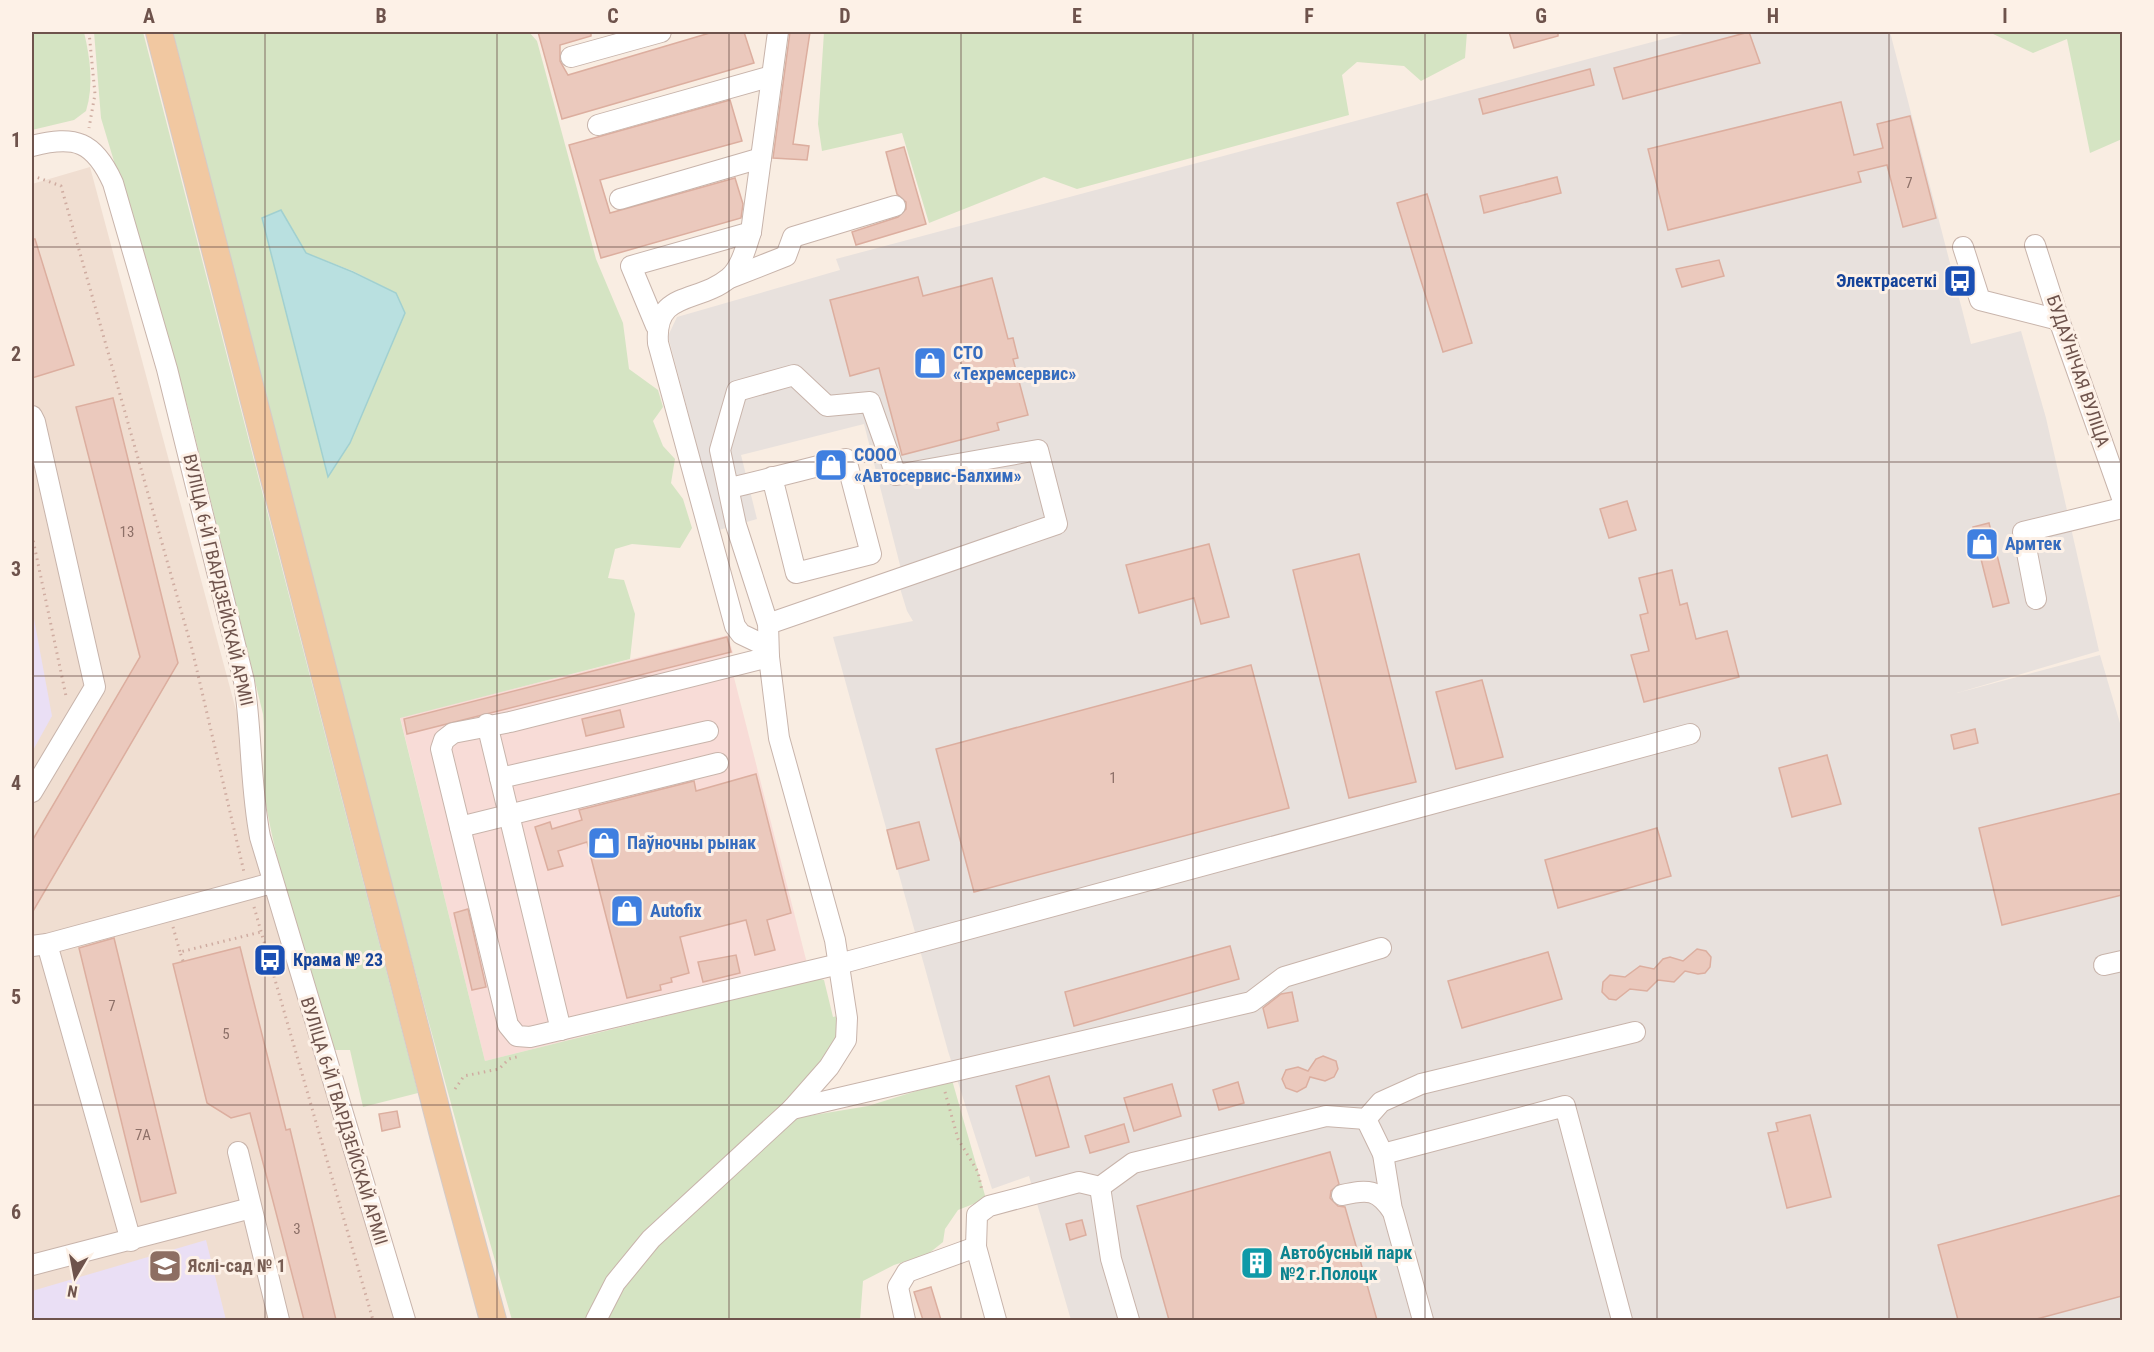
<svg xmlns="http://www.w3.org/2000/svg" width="2154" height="1352" font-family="'Roboto Condensed',sans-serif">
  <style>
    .residential { fill: #f0ded1 }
    .commercial { fill: #f8dcd7 }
    .industrial { fill: #e8e1dd }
    .education { fill: #eadff5 }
    .green { fill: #d5e4c3; fill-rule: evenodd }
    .water { fill: #b9e0e0; stroke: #a1d0d0; stroke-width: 1.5 }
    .building { fill: #ebc9bd; stroke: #dcae9f; stroke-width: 1.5 }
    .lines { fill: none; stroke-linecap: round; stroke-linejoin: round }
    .minor-casing { stroke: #c8b4ab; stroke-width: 22 }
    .major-casing { stroke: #d4cbc9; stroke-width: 28 }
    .path { stroke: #cfaca1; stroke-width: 3; stroke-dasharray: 1.5 4.5; stroke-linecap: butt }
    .minor { stroke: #fff; stroke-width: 20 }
    .major { stroke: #f1c8a1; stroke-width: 26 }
    .grid { fill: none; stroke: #6e534c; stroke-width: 1.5; stroke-opacity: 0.55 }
    .labels { text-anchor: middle; stroke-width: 6; stroke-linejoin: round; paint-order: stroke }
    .number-label { font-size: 15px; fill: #8d7068 }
    .transit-label { font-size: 18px; font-weight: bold; fill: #164399; stroke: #fdf1e7; text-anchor: end }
    .shop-label { font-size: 18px; font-weight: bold; fill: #366cbe; stroke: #fdf1e7; text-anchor: start }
    .street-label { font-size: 18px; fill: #6e534c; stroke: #fdf1e7 }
    .culture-label { font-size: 18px; font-weight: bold; fill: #0d838f; stroke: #fdf1e7; text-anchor: start }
    .education-label { font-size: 18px; font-weight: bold; fill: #785e54; stroke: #fdf1e7; text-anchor: start }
    .neatline { fill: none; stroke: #6e534c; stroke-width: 2 }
    .grid-label { font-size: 20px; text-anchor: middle; font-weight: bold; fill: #6e534c }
  </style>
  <rect width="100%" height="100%" fill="#f9ede2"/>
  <!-- residential -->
  <path class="residential" d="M90,167L400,1320H32V184Z"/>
  <!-- commercial -->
  <path class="commercial" d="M728,635L733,653L728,654L811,979L485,1061L400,717Z"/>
  <!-- industrial -->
  <path class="industrial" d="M1690,32H1890L1971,344L2021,331L2046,418L2099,651L1957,693L2100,655L2122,730V1320H1071L1029,1176L992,1189L948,1051L833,637L913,621L907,611L895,572L901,569L864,424L741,455L757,519L719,530L668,336L677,317L840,270L836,259Z"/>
  <!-- education -->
  <g class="education">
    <path d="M32,608L52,716L32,752Z"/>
    <path d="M206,1240L226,1320H32V1291Z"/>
  </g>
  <!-- green -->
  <g class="green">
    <path d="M32,32H84C90,58 94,85 86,111L74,120L32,130Z"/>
    <path d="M94,32H143L418,1093L363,1107L350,1050H333C309,969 281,888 266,805C261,778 266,743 263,714L188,408L101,118Z"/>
    <path d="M173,32H529L537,41L596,259L623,323L629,369L658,390L663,407L653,421L663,446L675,459L671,483L683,499L692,528L680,548L632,544L615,549L608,578L624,580L635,614L630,659L400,718L485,1061L818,978L824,980L833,1017L841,1015L839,1036L827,1055L784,1102L645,1233L607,1279L584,1320H512C389,894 283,462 173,32ZM281,210L306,253L353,271L396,293L404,312L350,443L328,476L262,218Z"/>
    <path d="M824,32H1467L1465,58L1421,81L1404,66L1357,62L1342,75L1349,115L1077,189L1044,177L929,223L902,133L822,151L818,124Z"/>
    <path d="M1989,32H2122V139L2090,153L2067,39L2033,53Z"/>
    <path d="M952,1080L986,1199L958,1210L945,1229L943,1242L928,1254L894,1265L863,1281L860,1320H607L622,1289L657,1246L796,1118L868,1106Z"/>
  </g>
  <!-- water -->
  <path class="water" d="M281,210L306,253L353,272L396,293L405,313L350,443L328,477L262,218Z"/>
  <!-- building -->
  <g class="building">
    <path d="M538,32H591V36L560,45V61L568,75L713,32H744L754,63L562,119Z"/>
    <path d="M790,32H810L793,144L809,146L807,160L773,158Z"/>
    <path d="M1509,32H1558V36L1514,48Z"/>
    <path d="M1749,32L1760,63L1623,99L1614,68Z"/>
    <path d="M1590,69L1594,85L1483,114L1479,99Z"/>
    <path d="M730,100L742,141L600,180L610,213L735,178L743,204L741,218L601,258L569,145Z"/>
    <path d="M1841,102L1854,155L1883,148L1877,124L1910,116L1936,218L1903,227L1887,165L1858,172L1861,182L1668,230L1648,149Z"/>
    <path d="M904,147L926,224L856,245L852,232L898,217L906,209V202L897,194L886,152Z"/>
    <path d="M1557,177L1561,193L1484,213L1480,196Z"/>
    <path d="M1427,194L1472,343L1443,352L1397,203Z"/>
    <path d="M32,239H35L74,365L32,378Z"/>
    <path d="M1719,260L1724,276L1682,287L1676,269Z"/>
    <path d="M918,277L923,296L992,278L1008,339L1013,338L1018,358L1013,359L1028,415L997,423L999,430L902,455L879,368L850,376L830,300Z"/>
    <path d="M113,398L178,663L32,913V841L140,657L76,407Z"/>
    <path d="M1627,501L1636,530L1609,538L1600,509Z"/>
    <path d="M1989,523L2009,603L1993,607L1973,527Z"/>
    <path d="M1209,544L1229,617L1201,624L1194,598L1139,613L1126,565Z"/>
    <path d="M1359,554L1416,782L1349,798L1293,570Z"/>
    <path d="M1672,570L1680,605L1687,603L1696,639L1727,631L1739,677L1644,702L1631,655L1649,651L1640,615L1648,613L1639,578Z"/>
    <path d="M727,637L731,652L407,734L404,719Z"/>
    <path d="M1251,665L1289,808L974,892L936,749Z"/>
    <path d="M1482,680L1503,757L1456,769L1436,692Z"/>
    <path d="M620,710L624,727L586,736L582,719Z"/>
    <path d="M1975,729L1978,743L1954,749L1951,735Z"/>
    <path d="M1827,755L1841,804L1792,817L1779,768Z"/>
    <path d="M756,774L791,913L767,920L775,950L755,955L746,920L680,937L689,973L671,978L672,982L660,985L661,990L627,998L587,842L558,851L563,866L548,870L535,827L550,822L552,829L582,820L579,810L694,781L696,791Z"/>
    <path d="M2122,793V895L2002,925L1979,828Z"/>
    <path d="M919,822L929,860L897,869L887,830Z"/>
    <path d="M1657,828L1671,876L1558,908L1545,860Z"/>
    <path d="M468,909L486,987L472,990L454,913Z"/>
    <path d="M114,938L176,1193L141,1202L79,948Z"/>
    <path d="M1230,946L1239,979L1074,1026L1065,992Z"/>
    <path d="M240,947L286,1130L290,1129L336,1320H304L250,1113L231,1118L207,1103L173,964Z"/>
    <path d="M1697,949L1706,951L1711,957L1710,967L1705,973L1698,974L1685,971L1674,982L1658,980L1647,991L1630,989L1616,1000L1609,999L1602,992L1603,982L1610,975L1625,977L1640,966L1654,969L1663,959L1670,957L1683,961Z"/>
    <path d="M1548,952L1562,999L1462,1028L1448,981Z"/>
    <path d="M736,955L740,973L703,982L698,962Z"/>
    <path d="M1292,992L1298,1021L1268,1028L1263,1008L1281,994Z"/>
    <path d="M1323,1056L1336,1061L1338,1069L1334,1077L1325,1081L1310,1077L1306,1087L1297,1092L1286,1088L1282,1079L1286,1070L1298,1067L1308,1071L1316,1059Z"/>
    <path d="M1049,1076L1069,1147L1036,1156L1016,1086Z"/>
    <path d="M1238,1082L1244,1103L1219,1110L1213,1090Z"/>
    <path d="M1172,1084L1181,1116L1134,1131L1124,1098Z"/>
    <path d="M397,1111L400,1127L382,1131L379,1114Z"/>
    <path d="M1810,1115L1831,1197L1787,1208L1768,1133L1778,1131L1776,1123Z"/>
    <path d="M1124,1124L1129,1142L1090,1153L1085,1136Z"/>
    <path d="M1330,1152L1339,1184L1331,1191L1330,1198L1338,1206L1345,1207L1377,1320H1169L1137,1206Z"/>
    <path d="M2122,1195V1296L2033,1320H1958L1938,1245Z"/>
    <path d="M1082,1220L1086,1235L1070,1240L1066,1224Z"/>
    <path d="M931,1287L941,1320H923L914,1292Z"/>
  </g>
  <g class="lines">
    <!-- minor casing -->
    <g class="minor-casing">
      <g id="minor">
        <path d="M571,57L661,32"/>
        <path d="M598,125L772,76"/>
        <path d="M32,146C75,135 94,141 113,183L167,369L244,681C252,733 250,785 260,837L405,1320"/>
        <path d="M620,199L761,158"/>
        <path d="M2035,245L2059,320L2122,498"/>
        <path d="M1963,247L1980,300L2059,320"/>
        <path d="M730,278L786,256L793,237L895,206"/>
        <path d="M656,326L631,266L751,232"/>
        <path d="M32,416L35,422L95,687L32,792"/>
        <path d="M730,488C768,479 807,469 846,459L871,554L796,573L772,477"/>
        <path d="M2036,599L2023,532L2122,508"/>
        <path d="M768,624L1057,524L1038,450L896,475L870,402L827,406L794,375L737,391L720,450L736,525L768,624L769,657L510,722L453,733L444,740L441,749L508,1025L517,1036L530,1037L839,964L1690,734"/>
        <path d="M487,724L561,1030"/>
        <path d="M500,778L708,731"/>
        <path d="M460,827L718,763"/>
        <path d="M47,944L131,1241"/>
        <path d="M32,946L47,944L272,883"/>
        <path d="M2104,965L2122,961"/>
        <path d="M792,1109L1251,1002L1284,977L1381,948"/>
        <path d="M1366,1119L1383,1154L1392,1210"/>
        <path d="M238,1152L279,1320"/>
        <path d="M1383,1154L1565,1106L1622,1320"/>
        <path d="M1100,1187L1111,1259L1129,1320"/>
        <path d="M1342,1195C1368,1189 1378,1189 1393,1212L1423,1320"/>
        <path d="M32,1265L251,1208"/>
        <path d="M596,1320L615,1283L651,1239L792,1109L829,1067L846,1040L847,1018L835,940L779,738L769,657L764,645L741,634L735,626L658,343C654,290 698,304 729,278C741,268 746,247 751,232L778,32"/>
        <path d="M905,1320L898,1287L907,1272L976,1247"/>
        <path d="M996,1320L976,1247L977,1215L989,1206L1079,1182L1100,1187L1133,1163L1326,1116L1366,1119L1381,1102L1421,1084L1635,1032"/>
      </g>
    </g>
    <!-- major casing -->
    <g class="major-casing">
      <path id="major" d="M159,32L444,1139L493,1320"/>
    </g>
    <!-- path -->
    <g class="path">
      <path d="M89,32L95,94L89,128"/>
      <path d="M32,178L36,177L61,186L192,649L244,872"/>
      <path d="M32,535L66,696"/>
      <path d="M254,907L373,1320"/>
      <path d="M173,927L180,952"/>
      <path d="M183,961L180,952L261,932"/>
      <path d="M455,1089L464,1076L499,1069L509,1059L520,1056"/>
      <path d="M945,1092L958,1139L978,1172L982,1191"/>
    </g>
    <!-- minor -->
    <use href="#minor" class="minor"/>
    <!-- major -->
    <use href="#major" class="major"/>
  </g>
  <!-- grid -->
  <path class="grid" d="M265,32V1320M497,32V1320M729,32V1320M961,32V1320M1193,32V1320M1425,32V1320M1657,32V1320M1889,32V1320M32,247H2122M32,462H2122M32,676H2122M32,890H2122M32,1105H2122"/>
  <!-- icons -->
  <defs>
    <g id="bus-square" transform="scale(1.725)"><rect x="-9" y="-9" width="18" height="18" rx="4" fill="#1a4fb4" stroke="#fdf1e7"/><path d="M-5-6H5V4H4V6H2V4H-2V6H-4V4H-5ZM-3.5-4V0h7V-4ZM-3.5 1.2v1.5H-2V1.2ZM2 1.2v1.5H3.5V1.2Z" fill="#fff"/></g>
    <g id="shop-square" transform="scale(1.725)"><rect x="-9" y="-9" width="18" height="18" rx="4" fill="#3f7fe0" stroke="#fdf1e7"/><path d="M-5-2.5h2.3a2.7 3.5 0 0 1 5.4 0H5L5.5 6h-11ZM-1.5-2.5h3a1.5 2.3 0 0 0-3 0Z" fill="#fff"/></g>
    <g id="building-square" transform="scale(1.725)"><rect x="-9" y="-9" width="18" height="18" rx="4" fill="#0f9aa8" stroke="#fdf1e7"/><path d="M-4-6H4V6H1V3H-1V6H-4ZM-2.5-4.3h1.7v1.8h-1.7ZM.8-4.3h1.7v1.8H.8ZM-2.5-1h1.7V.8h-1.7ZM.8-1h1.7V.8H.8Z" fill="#fff"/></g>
    <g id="school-square" transform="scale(1.725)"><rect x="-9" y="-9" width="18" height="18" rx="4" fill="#8d6e63" stroke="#fdf1e7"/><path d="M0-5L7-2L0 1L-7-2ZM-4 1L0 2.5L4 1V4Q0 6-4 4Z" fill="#fff"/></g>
  </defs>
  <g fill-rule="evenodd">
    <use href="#bus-square" x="1960" y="281"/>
    <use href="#shop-square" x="930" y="363"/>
    <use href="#shop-square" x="831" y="465"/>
    <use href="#shop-square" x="1982" y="544"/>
    <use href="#shop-square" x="604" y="843"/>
    <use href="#shop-square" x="627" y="911"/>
    <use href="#bus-square" x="270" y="960"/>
    <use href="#building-square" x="1257" y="1263"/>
    <use href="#school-square" x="165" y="1266"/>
  </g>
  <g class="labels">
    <!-- number labels -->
    <g class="number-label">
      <text x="1909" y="188">7</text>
      <text x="127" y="537">13</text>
      <text x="1113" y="783">1</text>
      <text x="112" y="1011">7</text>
      <text x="226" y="1039">5</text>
      <text x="143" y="1140">7А</text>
      <text x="297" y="1234">3</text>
    </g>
    <!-- transit labels -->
    <g class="transit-label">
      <text x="1937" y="287">Электрасеткі</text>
      <text x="293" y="966" text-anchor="start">Крама № 23</text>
    </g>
    <!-- shop labels -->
    <g class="shop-label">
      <text x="953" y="359">СТО<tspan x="953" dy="21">«Техремсервис»</tspan></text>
      <text x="854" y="461">СООО<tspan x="854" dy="21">«Автосервис-Балхим»</tspan></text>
      <text x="2005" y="550">Армтек</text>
      <text x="627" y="849">Паўночны рынак</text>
      <text x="650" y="917">Autofix</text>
    </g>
    <!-- street labels -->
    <g class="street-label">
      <text transform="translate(2078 371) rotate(71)" y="6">БУДАЎНІЧАЯ ВУЛІЦА</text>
      <text transform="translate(218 580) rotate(77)" y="6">ВУЛІЦА 6-Й ГВАРДЗЕЙСКАЙ АРМІІ</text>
      <text transform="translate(344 1121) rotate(73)" y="6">ВУЛІЦА 6-Й ГВАРДЗЕЙСКАЙ АРМІІ</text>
    </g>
    <!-- culture labels -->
    <g class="culture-label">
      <text x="1280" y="1259">Автобусный парк<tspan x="1280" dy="21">№2 г.Полоцк</tspan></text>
    </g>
    <!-- education labels -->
    <g class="education-label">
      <text x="188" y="1272">Яслі-сад № 1</text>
    </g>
  </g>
  <!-- border -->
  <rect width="2154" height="1352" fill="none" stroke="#fdf1e7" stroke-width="66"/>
  <!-- north arrow -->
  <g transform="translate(75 1277) rotate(190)" stroke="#fdf1e7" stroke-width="4.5" paint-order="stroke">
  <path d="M0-4.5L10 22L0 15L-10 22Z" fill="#6e534c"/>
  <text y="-9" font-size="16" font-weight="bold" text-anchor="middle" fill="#6e534c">N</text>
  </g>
  <rect x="33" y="33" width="2088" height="1286" class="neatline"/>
  <g class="grid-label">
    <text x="149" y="23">A</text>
    <text x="381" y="23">B</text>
    <text x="613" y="23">C</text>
    <text x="845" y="23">D</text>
    <text x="1077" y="23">E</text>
    <text x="1309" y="23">F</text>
    <text x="1541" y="23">G</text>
    <text x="1773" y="23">H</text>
    <text x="2005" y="23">I</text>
    <text x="16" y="147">1</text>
    <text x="16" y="361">2</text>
    <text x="16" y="576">3</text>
    <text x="16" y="790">4</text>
    <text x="16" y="1004">5</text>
    <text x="16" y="1219">6</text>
  </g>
</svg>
